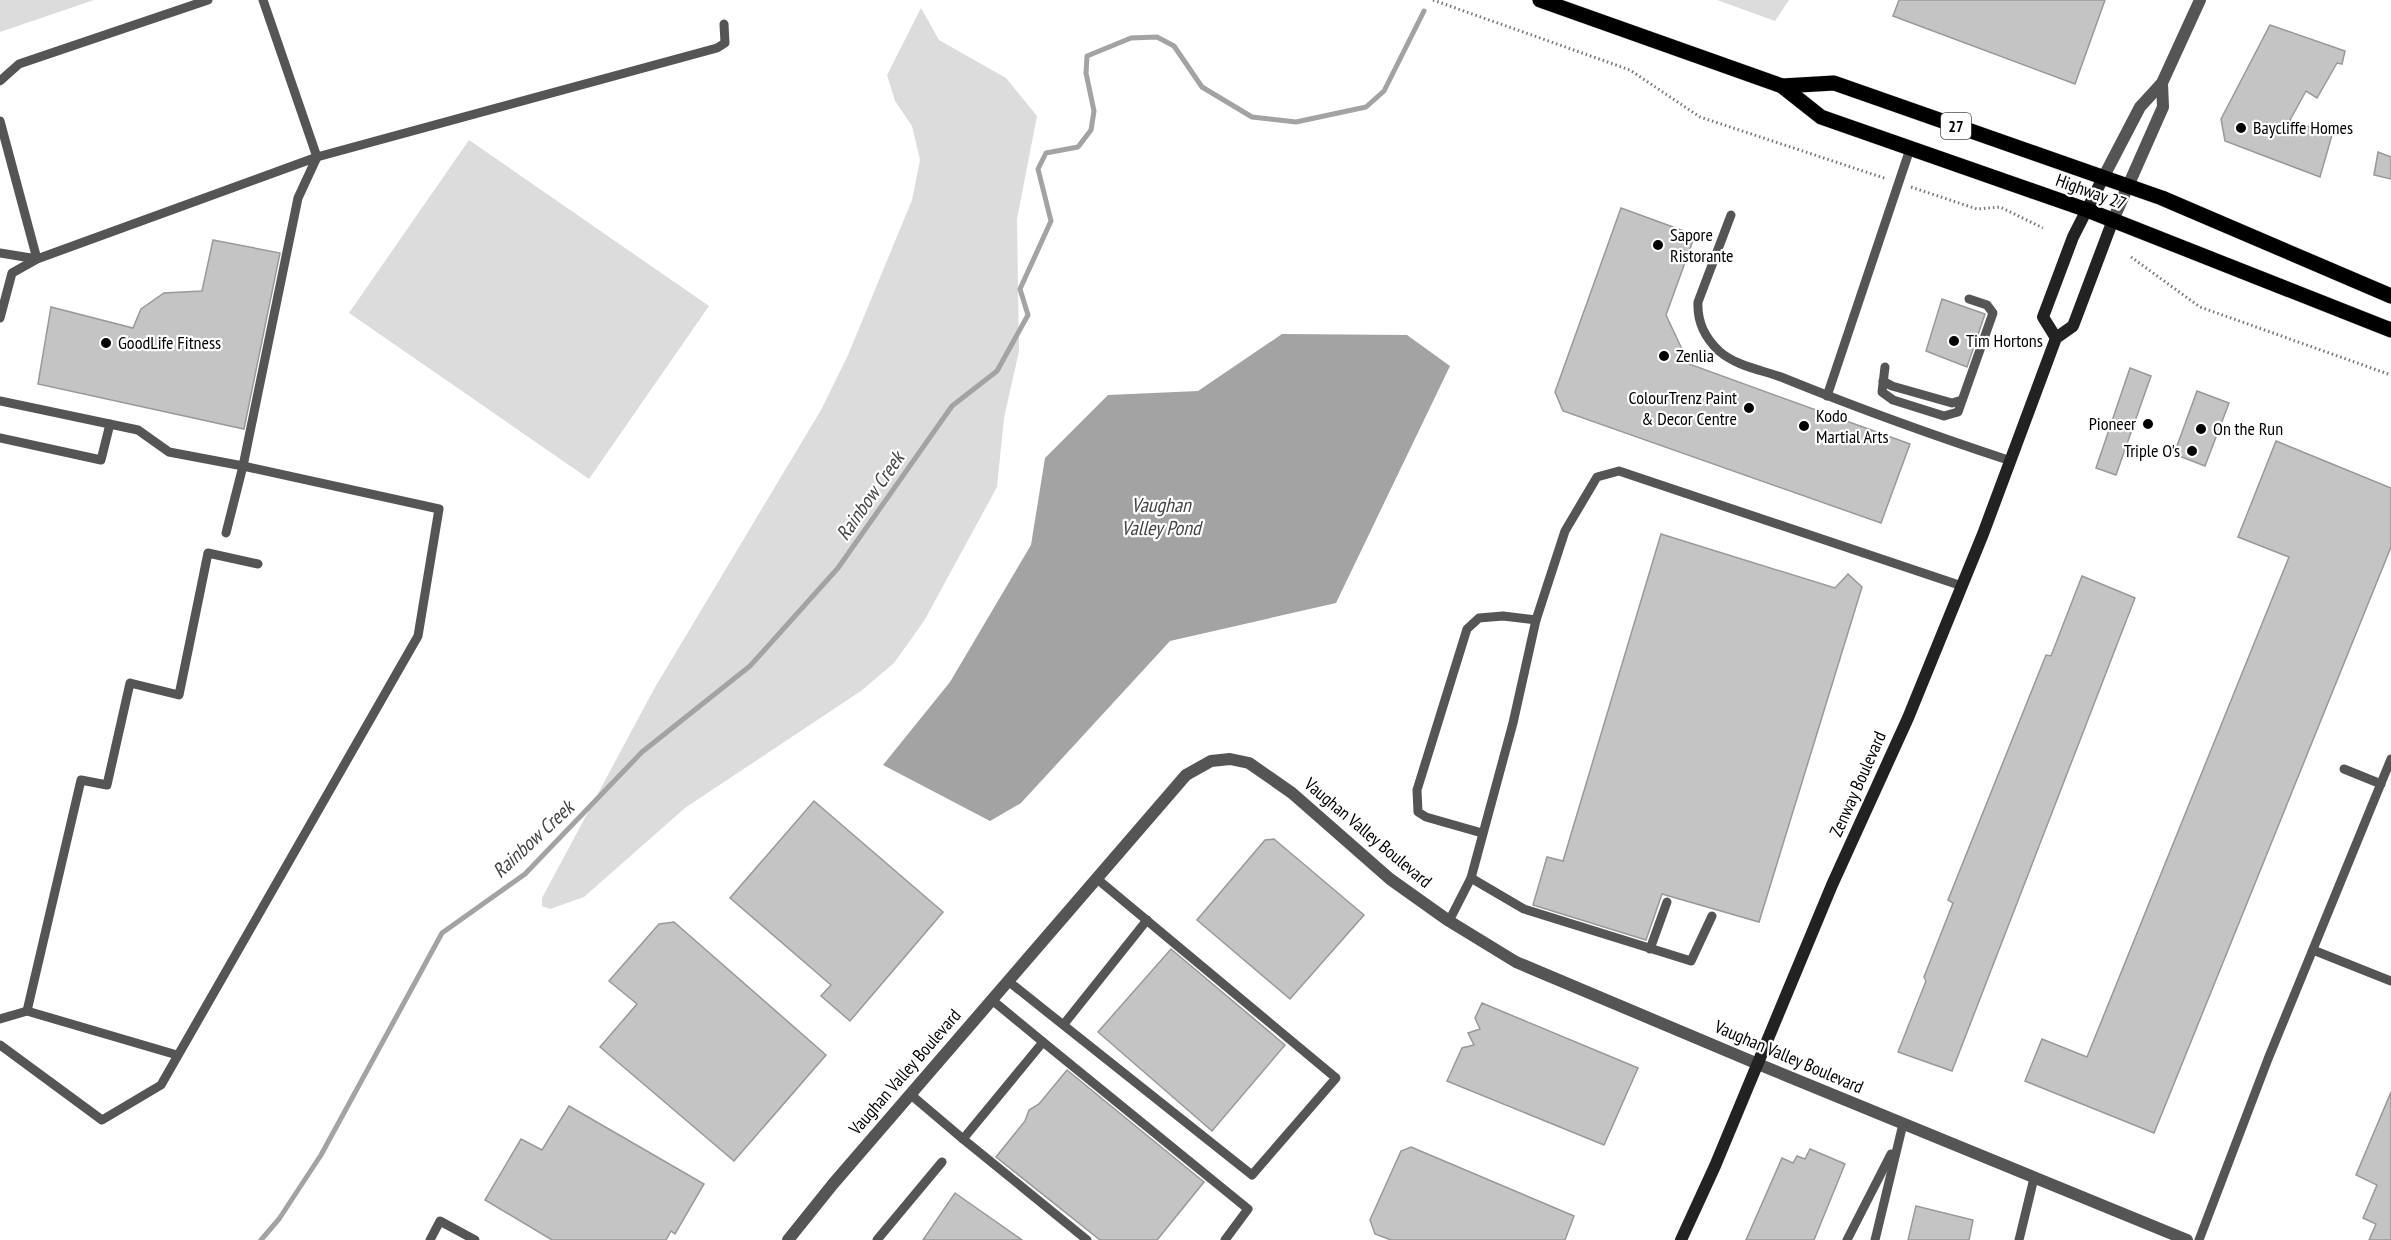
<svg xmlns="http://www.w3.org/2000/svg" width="2391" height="1240" font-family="'PT Sans Narrow',sans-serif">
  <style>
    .green { fill: #dcdcdc }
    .water { fill: #a3a3a3 }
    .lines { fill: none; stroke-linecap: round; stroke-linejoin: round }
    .stream { stroke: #a3a3a3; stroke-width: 5 }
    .building { fill: #c4c4c4; stroke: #999; stroke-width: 1.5 }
    .primary-casing { stroke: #dbdbdb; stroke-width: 16 }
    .path { stroke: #777; stroke-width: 3; stroke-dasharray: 1.5 3; stroke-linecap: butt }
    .lane { stroke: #555; stroke-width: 9 }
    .street { stroke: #555; stroke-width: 12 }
    .secondary { stroke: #222; stroke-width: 12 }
    .primary { stroke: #000; stroke-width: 15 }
    .poi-dot { fill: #000; stroke: #fff; stroke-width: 2 }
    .labels { text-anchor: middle; stroke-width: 4.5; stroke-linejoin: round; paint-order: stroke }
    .shield { fill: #fff; stroke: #4c4c4c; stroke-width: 1.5 }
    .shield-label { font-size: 16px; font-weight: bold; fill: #000 }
    .poi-label { font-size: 18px; fill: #000; stroke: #fff; text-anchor: start }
    .street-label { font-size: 18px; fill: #000; stroke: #fff }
    .water-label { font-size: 20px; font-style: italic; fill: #444; stroke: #fff }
  </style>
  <rect width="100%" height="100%" fill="#fff"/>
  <!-- green -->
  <g class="green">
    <path d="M0,0H94L0,32Z"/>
    <path d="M1717,0H1789L1775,21Z"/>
    <path d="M921,8L939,40L1006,78L1037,116L1017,219L1019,351L1004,418L997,487L924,621L894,663L861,691L685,808L584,897L550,909L542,906V898L654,689L821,410L848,355L912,200L920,160L912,126L895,101L887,75Z"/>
    <path d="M469,140L709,306L589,479L349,313Z"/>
  </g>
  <!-- water -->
  <path class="water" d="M1282,334L1407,335L1450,366L1336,603L1170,641L1021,803L990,821L883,765L950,682L1031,545L1045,458L1108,395L1198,391Z"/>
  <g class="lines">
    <!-- stream -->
    <path class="stream" d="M261,1240L279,1219L321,1155L442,933L525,874L642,752L750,666L838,568L952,406L997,371L1028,315L1020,289L1051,221L1038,169L1046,153L1078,147L1091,130L1094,111L1086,73L1087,56L1131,38L1157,37L1174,46L1202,87L1252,117L1296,122L1366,107L1384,91L1424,11"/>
  </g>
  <!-- building -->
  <g class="building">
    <path d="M1899,0H2105L2075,84L1893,16Z"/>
    <path d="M2270,25L2345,51L2342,64L2337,63L2317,98L2306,91L2290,120L2332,135L2320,177L2225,141L2221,119Z"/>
    <path d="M2378,152L2391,157V179L2374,175Z"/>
    <path d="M1621,208L1695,235L1666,315L1689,364L1910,444L1881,523L1563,411L1555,392Z"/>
    <path d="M213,240L280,253L244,429L38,384L51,307L133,328L141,309L164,293L202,291Z"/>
    <path d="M1942,299L1985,314L1967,367L1926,351Z"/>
    <path d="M2130,368L2151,376L2116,475L2096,468Z"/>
    <path d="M2197,391L2229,403L2205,466L2174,454Z"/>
    <path d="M2276,441L2391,488V547L2154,1133L2025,1081L2042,1039L2087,1057L2289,557L2238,537Z"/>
    <path d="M1661,534L1835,588L1848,574L1862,587L1759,922L1662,894L1646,940L1533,905L1547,857L1563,861Z"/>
    <path d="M2082,576L2135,598L1952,1071L1898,1052L1926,981L1924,977L1953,903L1948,900L2046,655L2051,656Z"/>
    <path d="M814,801L943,912L850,1021L821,996L831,985L730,898Z"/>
    <path d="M1274,839L1364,915L1290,999L1197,920L1265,840Z"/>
    <path d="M674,922L826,1055L734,1161L600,1047L637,1004L609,981L659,924Z"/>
    <path d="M1171,949L1285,1045L1212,1131L1098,1032Z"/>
    <path d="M1482,1003L1638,1068L1604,1145L1447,1081L1462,1048L1474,1045L1468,1033L1480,1029L1475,1018Z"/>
    <path d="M1067,1070L1204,1182L1157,1240H1100L996,1157L1025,1121L1029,1110L1039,1104Z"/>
    <path d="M2391,1092V1240H2369L2376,1224L2363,1218L2377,1185L2356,1175Z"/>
    <path d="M569,1106L704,1184L675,1234L671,1231L666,1240H552L485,1200L521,1139L542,1150Z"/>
    <path d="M1411,1147L1574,1216L1565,1240H1391L1375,1234L1370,1220L1401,1151Z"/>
    <path d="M1810,1149L1845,1164L1814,1240H1746L1782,1158L1793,1163L1797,1156L1805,1159Z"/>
    <path d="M955,1193L1022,1240H923Z"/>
    <path d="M1916,1206L1973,1220L1969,1240H1908Z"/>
  </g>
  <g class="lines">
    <!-- primary casing -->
    <g class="primary-casing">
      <g id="primary">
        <path d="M1540,0L1782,86L1821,117L2087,210L2391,330"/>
        <path d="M1782,86L1834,83L2162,198L2391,296"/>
      </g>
    </g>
    <!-- path -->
    <g class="path">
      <path d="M1433,0L1630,70L1700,117L1887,179"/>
      <path d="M1911,187L1977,209L2000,207L2043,228"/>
      <path d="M2131,257L2200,307L2391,375"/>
    </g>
    <!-- lane -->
    <g class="lane">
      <path d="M0,81L19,64L208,0"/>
      <path d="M0,121L37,259L0,253"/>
      <path d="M1731,215L1698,302C1697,322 1704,337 1719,351C1737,367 1764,370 1786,379C1860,409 1935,436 2011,461"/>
      <path d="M0,318L12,273L37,259L317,157L717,48L725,43L724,24"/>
      <path d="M1885,367L1882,392L1893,400L1944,416L1958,412L1993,313L1987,305L1969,299"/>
      <path d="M1883,381L1892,386L1952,403L1962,400"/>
      <path d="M1827,396L1910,149"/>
      <path d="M0,401L138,430L169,452L243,466L298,198L317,157L263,0"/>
      <path d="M0,438L101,460L110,424"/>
      <path d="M2344,769L2381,784"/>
      <path d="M1482,833L1426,817L1418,812L1417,790L1467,629L1479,618L1503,616L1536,620"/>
      <path d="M1471,878L1524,909L1691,961L1712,916"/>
      <path d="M1449,921L1471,878L1513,723L1536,620L1565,531L1597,477L1619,471L1962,586"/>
      <path d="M1650,949L1667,902"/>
      <path d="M2313,950L2391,981"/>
      <path d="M1008,981L1252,1175L1336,1078L1096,878"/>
      <path d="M27,1011L81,780L107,785L130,683L179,695L208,553L258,564"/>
      <path d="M0,1019L27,1011L177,1055"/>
      <path d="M1064,1024L1147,920"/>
      <path d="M1043,1042L1248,1209L1225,1240"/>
      <path d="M0,1045L102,1120L161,1085L418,636L439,509L243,466L226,533"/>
      <path d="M910,1094L963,1139L1043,1042L992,1000"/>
      <path d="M963,1139L1087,1240"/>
      <path d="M430,1240L440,1221L475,1240"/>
      <path d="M877,1240L942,1162"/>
      <path d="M1847,1240L1891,1154"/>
      <path d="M1875,1240L1903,1124"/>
      <path d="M2019,1240L2034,1178"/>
      <path d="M2199,1240L2268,1059L2391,759"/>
    </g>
    <!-- street -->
    <g class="street">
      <path d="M2103,178L2140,107L2162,83L2200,0"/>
      <path d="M2113,220L2163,107L2162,83"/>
      <path d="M788,1240L833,1184L1186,775L1211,761L1230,759L1249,763L1292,793L1390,879L1449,921L1516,962L1758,1064L2187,1240"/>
    </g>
    <!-- secondary -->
    <g class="secondary">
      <path d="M2056,338L2043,317L2073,237L2103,178"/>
      <path d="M1681,1240L1715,1166L1832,885L1908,718L1983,534L2056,338L2073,326L2113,220"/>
    </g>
    <!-- primary -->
    <use href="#primary" class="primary"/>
  </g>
  <!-- markers -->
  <g class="poi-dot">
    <circle cx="2241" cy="128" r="6"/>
    <circle cx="1658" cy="245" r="6"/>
    <circle cx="1954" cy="341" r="6"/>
    <circle cx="106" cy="343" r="6"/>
    <circle cx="1664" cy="356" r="6"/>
    <circle cx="1749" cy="408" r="6"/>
    <circle cx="2148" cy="424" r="6"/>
    <circle cx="1804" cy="426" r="6"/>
    <circle cx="2201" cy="429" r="6"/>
    <circle cx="2192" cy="451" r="6"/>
  </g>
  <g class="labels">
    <!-- shield labels -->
    <rect class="shield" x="1941" y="113" width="30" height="26" rx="4.5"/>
    <g class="shield-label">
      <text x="1956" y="132">27</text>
    </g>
    <!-- poi labels -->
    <g class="poi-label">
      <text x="2253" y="134">Baycliffe Homes</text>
      <text x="1670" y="241">Sapore<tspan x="1670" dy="21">Ristorante</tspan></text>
      <text x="1966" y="347">Tim Hortons</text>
      <text x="118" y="349">GoodLife Fitness</text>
      <text x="1676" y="362">Zenlia</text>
      <text x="1737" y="404" text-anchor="end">ColourTrenz Paint<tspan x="1737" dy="21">&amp; Decor Centre</tspan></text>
      <text x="1816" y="422">Kodo<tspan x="1816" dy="21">Martial Arts</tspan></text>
      <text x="2136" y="430" text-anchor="end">Pioneer</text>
      <text x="2213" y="435">On the Run</text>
      <text x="2180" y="457" text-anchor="end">Triple O's</text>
    </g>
    <!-- street labels -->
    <g class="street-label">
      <text transform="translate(2091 192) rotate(20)" y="6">Highway 27</text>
      <text transform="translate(1858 784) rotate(-66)" y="6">Zenway Boulevard</text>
      <text transform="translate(1368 833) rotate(40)" y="6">Vaughan Valley Boulevard</text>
      <text transform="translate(1789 1057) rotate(23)" y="6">Vaughan Valley Boulevard</text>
      <text transform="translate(905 1072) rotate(-49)" y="6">Vaughan Valley Boulevard</text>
    </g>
    <!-- water labels -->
    <g class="water-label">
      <text transform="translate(870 496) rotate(-55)" y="7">Rainbow Creek</text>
      <text x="1161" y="512">Vaughan<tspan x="1161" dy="23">Valley Pond</tspan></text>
      <text transform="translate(533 839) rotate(-43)" y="7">Rainbow Creek</text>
    </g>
  </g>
</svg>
